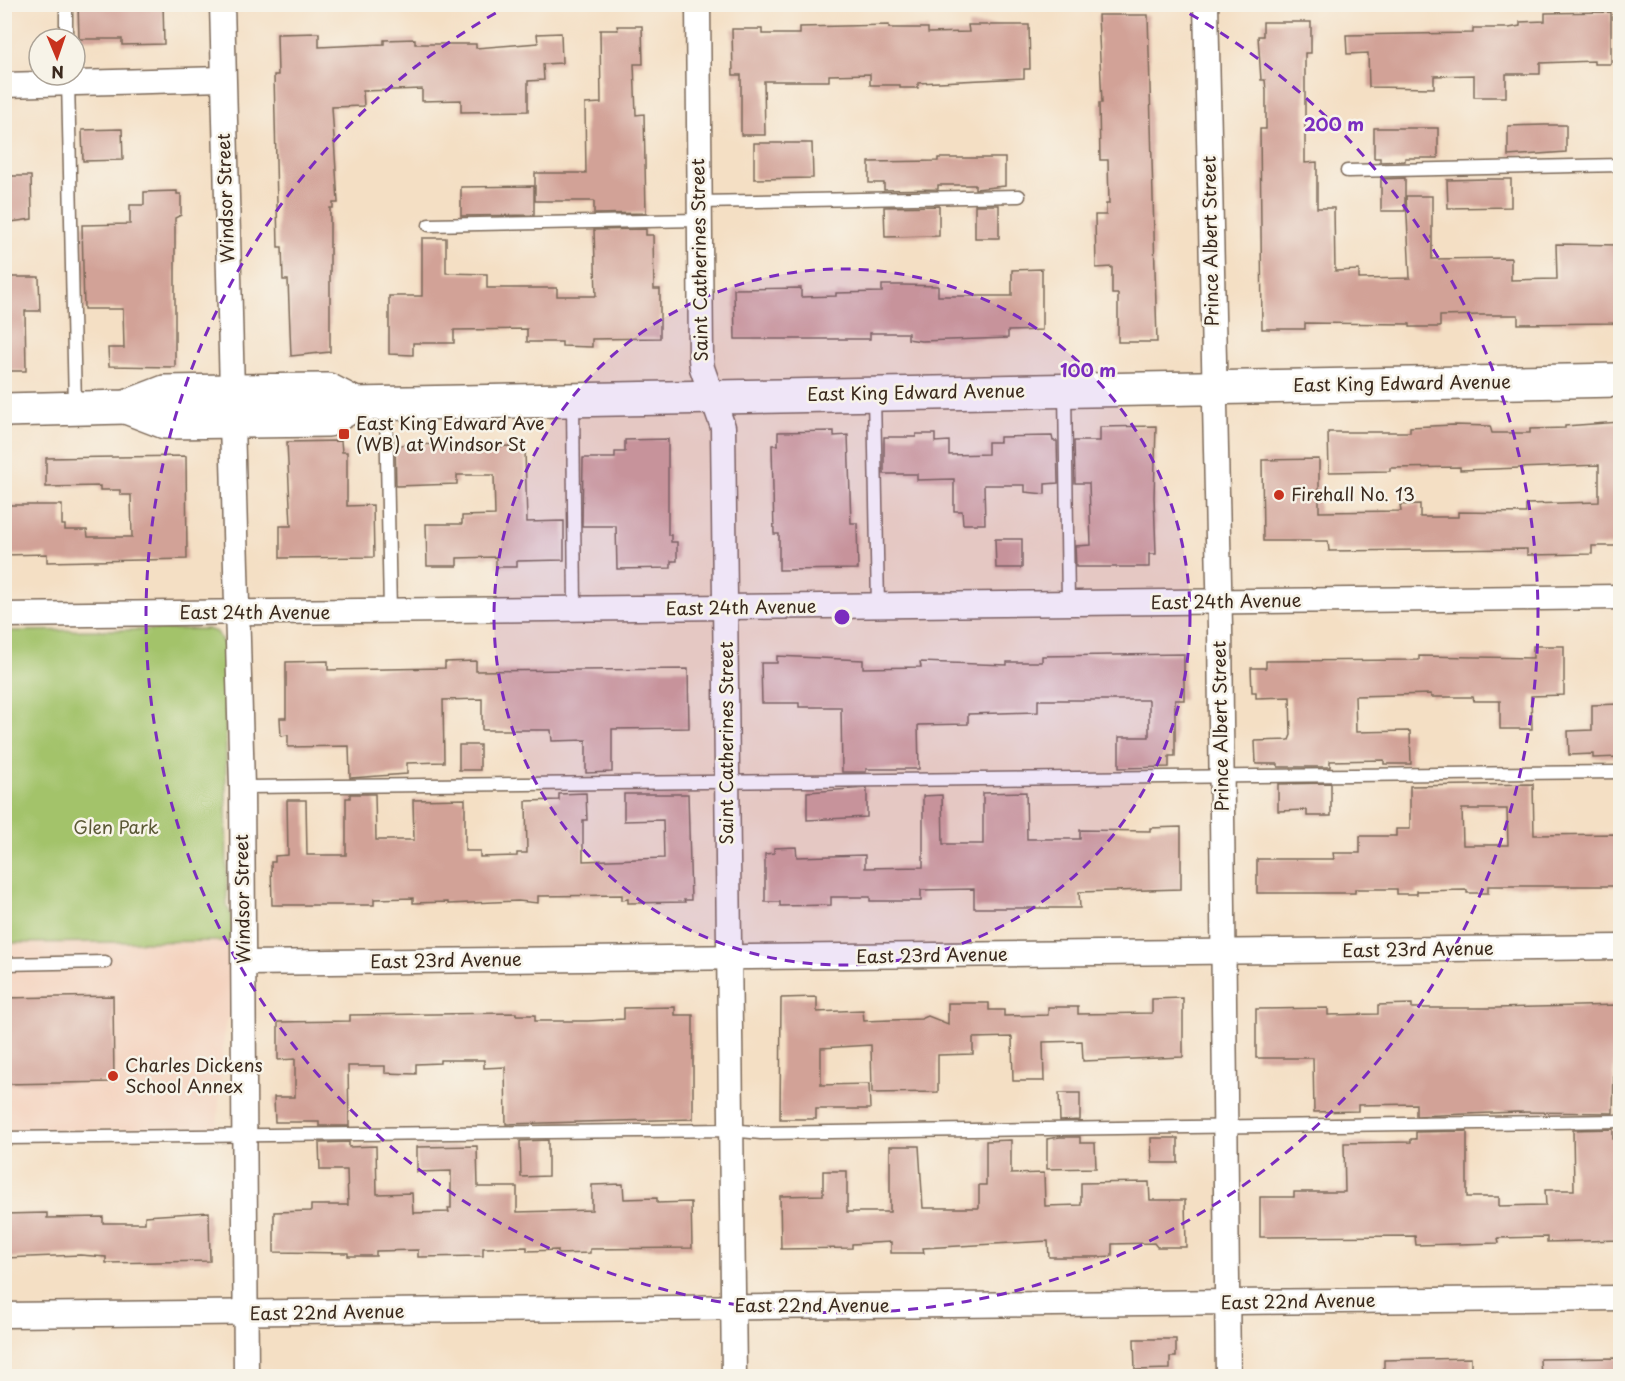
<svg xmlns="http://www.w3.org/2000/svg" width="1625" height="1381" font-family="'Playpen Sans',sans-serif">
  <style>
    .built { fill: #f4d3bf }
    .green { fill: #a3c36b; stroke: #6f7644; stroke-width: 1.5 }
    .building { fill: #d2a297; fill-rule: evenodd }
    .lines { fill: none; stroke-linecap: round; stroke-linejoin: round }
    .lane-casing { stroke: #7c6958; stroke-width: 15 }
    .street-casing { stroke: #7c6958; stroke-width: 27 }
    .secondary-casing { stroke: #7c6958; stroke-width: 36 }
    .lane { stroke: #fff; stroke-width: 12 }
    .street { stroke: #fff; stroke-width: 24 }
    .secondary { stroke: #fff; stroke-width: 33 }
    .ring { fill: none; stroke: #7b2cbf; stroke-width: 3; stroke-dasharray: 10 8 }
    .poi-dot { fill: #c8321e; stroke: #f7f3e8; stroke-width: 2 }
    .labels { text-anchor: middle; stroke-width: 5; stroke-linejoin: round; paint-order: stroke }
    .street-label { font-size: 18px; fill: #3b2a1e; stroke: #f7f3e8 }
    .poi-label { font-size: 18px; fill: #3b2a1e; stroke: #f7f3e8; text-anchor: start }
    .park-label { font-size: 18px; fill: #5a5835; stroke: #f7f3e8 }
    .centre { fill: #7b2cbf; stroke: #f7f3e8; stroke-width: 3 }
    .ring-label { font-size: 18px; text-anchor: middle; font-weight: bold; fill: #7b2cbf; stroke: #f7f3e8; stroke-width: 5; stroke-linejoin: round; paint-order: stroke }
  </style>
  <rect width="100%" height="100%" fill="#f7f3e8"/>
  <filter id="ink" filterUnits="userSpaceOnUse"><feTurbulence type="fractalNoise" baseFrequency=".0167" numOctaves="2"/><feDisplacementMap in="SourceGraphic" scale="12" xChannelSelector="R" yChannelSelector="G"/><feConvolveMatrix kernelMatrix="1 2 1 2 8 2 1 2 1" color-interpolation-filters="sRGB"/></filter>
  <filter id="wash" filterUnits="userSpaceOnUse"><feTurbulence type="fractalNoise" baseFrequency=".008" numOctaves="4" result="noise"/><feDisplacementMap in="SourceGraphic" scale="24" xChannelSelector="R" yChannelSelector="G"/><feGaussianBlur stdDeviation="1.35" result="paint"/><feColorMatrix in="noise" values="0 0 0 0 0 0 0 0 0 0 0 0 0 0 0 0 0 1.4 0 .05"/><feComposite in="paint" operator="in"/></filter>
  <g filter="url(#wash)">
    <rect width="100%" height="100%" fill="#f4dfc4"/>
    <!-- built -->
    <path class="built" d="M232,941V1013L225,1024L217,1128L5,1131L4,943Z"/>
    <!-- green -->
    <path class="green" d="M207,629L217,632L225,647L227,907L231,914L232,941L5,943L4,631Z"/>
    <g id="blocks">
      <!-- building -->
      <g class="building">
        <path d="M78,4H163L164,44L122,45V39H79Z"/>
        <path d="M1611,12V64H1594V61L1540,63V74H1506V97H1474V75L1434,76V88L1369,87L1368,53L1347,54L1346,35L1473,33V28H1509L1520,26V22L1545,21V13Z"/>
        <path d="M1098,15H1148L1157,342H1118V294H1112V267L1096,268L1095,215H1106V204H1109L1108,160H1100L1099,103H1102Z"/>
        <path d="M1263,22H1311V53H1305V163L1317,162V208H1334L1335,271L1359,270V279L1410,278L1406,196H1432V259L1511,258V280L1557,279L1556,244L1620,245V323L1518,324V315H1480L1440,316V327H1410V324L1305,323V329H1262L1260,129H1266V91L1265,80H1261L1258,36H1263Z"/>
        <path d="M889,25V28H928V33L969,32L968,25H1029L1030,69H1024V78L918,83V88H900V85H870V74L829,75V81H764L765,135H741V75H733L732,29H762V34H800V27Z"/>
        <path d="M617,26H642L643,64H634L636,115L644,114L646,213L594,214V201H535V173H586L585,104L601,103L600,30H618Z"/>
        <path d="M319,33V47L384,44V40L415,39V44H476V48L538,43L537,34L561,33L562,63L543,64L544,80L528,81V111L461,112V100L422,101V89L363,91L364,106L332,107L338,203H333V208H330V352L291,356L288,280H283L282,247H278L274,75H278L277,34Z"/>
        <path d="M1545,125H1566V152L1508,156V126Z"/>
        <path d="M1374,128H1438V158H1405V161L1380,162V158H1374Z"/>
        <path d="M122,129L123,160L83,161L82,130Z"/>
        <path d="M754,143H812L813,178L754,179Z"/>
        <path d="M938,158H1005V186L975,189V185H938V189L884,190V183H869V162L938,161Z"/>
        <path d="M4,176H31L32,219L4,223Z"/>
        <path d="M1405,178V211H1381V179Z"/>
        <path d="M1486,179H1511V207L1448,208L1447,180Z"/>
        <path d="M534,186V215L461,216V187Z"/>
        <path d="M177,191V194H181V215L175,218V367L109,366L108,348H124L123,309H84L82,225L130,224V205H144V192Z"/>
        <rect x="975" y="205" width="24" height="33"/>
        <path d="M939,206V236L885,237L884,207Z"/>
        <path d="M646,229V235H653L654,289H660V338L592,339V347L562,346V342H527V329L454,330V343H413V355L389,354V296H422V238H446V273L487,274V288H557V296H596L594,230Z"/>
        <path d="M1042,269V330L1008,331V338L921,341L908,339V333H870V339H735L734,289L801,288V297L836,296V293L882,292V285H903L938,286V296H1012V270Z"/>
        <path d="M4,277H39L40,311H25L26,371H4Z"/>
        <path d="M1620,422V546H1592V554L1527,555V549L1329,551L1328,541H1263L1262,460L1319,459V512L1401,511L1400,505L1420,504V517H1458V512L1526,513V504L1599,502V465L1493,469L1460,470V467L1390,468V471L1329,472L1328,432H1410V427L1453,425L1490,426L1492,433H1530V429L1565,428V426Z"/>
        <path d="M1156,426L1154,497L1156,554H1149V567H1076L1075,546L1091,545L1089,483H1075L1074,441H1100V427Z"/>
        <path d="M834,431V436L848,435L851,523H857L858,569L779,570V534H774L772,445H778V432Z"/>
        <path d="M916,434H935V442L949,441V455L988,454V442H1000V437L1052,436L1053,441H1057L1058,483L1045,484V494L1025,492V485H984L985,524H963L962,511H954V479L917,480V474H884V437H916Z"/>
        <path d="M668,439V535H671V542H677V561H671V568L617,569L616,526H582L583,458H615V452H625V440Z"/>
        <path d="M341,441L342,452H347V506L373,505L374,557L280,558V526H291L287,442Z"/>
        <path d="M457,444V447L511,446V450H525L527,522L564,521V560L517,561V567H496V557L457,558V566H427L426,524H462V516L495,515L494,475H457V484L396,486L395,445Z"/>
        <path d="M186,456L187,559L47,562V554L4,555V505H62V525H65V530H87L88,537H132L131,495H120V490H100V486L46,487V458Z"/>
        <path d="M995,539H1022V568H996Z"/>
        <path d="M1533,646H1564V695L1531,696L1532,729H1500V701H1474L1473,697H1431V694L1355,696L1356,732L1410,731L1411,764H1384V760L1330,761V767H1278V764H1256L1255,741L1289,740L1291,735L1290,697L1256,698V692H1252L1251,668H1266V661L1419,660V656L1533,658Z"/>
        <path d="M1184,654V700H1175V756H1169V767L1119,768V737H1149V700H1038V712L968,714V724L918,725L919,769H866V772H842L841,707H799V703H762L761,663H777V656L863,660V668L921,667L920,662L1007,665V662H1042V656Z"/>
        <path d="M328,661V670L445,668V662L476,661V671L688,669L689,728L612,729V772L586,773V740L552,741L551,730H482V699L443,700L444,762L407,763V774L350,778L349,746L288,747V735L281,736L280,718H286V662Z"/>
        <path d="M1620,704V757L1593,758V754L1569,755L1568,731L1592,730V705Z"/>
        <rect x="459" y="745" width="21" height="25"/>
        <path d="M1331,783V816H1307V810L1278,811V784Z"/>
        <path d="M1533,784L1534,835L1619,834L1620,886H1488V893H1467V890L1417,891V894H1397V889H1355V893H1257V859H1334L1333,853H1360V836H1396V829H1410V786ZM1462,809H1507L1508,845H1463Z"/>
        <path d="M867,788V817L807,820V792Z"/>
        <path d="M1026,792L1027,839H1080V830L1150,831V828L1181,827V889L1079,892L1080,908H974V889L921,890V901H870V897H831V905L780,906V902H765V854L774,853V848L796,847L797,857L865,855V868L923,867V796L942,795L943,844H983V793Z"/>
        <path d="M586,793L587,820H583V861L664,858L663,820L624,821V794H688L691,900H684L685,902L628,903V899L622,900V895L538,896V903L518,901L448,904V902L413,903V898L374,899V905H272L271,862H275V856L288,855L287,800H306L307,855H346V798H350V794H375L376,840H414L413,800L465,799V851H480V857L517,856V853H527L526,801L559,800V794Z"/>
        <path d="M113,996L114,1082L4,1084V998Z"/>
        <path d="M817,997V1012L863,1010L864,1021L921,1019L928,1016L948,1024V1003H989V1010H1004V1016L1048,1015V1007H1078V1014L1152,1013V999L1183,998V1057L1083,1061L1082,1041L1043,1042L1044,1081H1013L1012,1037L973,1038V1054L938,1055V1092L872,1093L871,1045L821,1048V1085L869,1084L870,1109H816V1119H780L781,998Z"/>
        <path d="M1412,1004V1008H1497L1619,1005V1028H1615L1613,1113L1517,1112L1416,1116V1104L1358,1105V1111L1314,1112L1313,1058H1256V1009L1328,1008V1015L1378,1014V1005Z"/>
        <path d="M675,1007V1015H693V1119L506,1124L505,1067L484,1068V1060H440V1063L416,1064V1074L385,1073V1066H348L349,1126H319V1122H275L274,1097H295V1059L278,1060V1022L350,1021V1015L516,1013V1015H535V1021H588L624,1019V1008Z"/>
        <path d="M1059,1093H1080V1120L1060,1121Z"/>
        <path d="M1613,1129V1139H1620V1240L1547,1242V1237L1498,1238L1499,1243L1416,1245L1415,1236L1260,1237V1197H1294V1192H1345L1344,1143L1411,1142V1139H1416V1132L1467,1131V1197H1499V1206L1546,1205L1545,1190H1574L1573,1130Z"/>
        <path d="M1060,1137H1080V1143H1095L1096,1168L1047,1169V1139Z"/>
        <path d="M1151,1138H1178V1163H1152Z"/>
        <path d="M548,1140V1176L521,1177L520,1141Z"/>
        <path d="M1011,1140V1174L1044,1173L1045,1206L1081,1205V1183L1149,1182L1150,1200H1185L1186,1247H1157L1154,1243L1112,1244V1256L1097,1257H1049L1048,1241L923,1248L924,1253H891V1242L852,1244V1248L781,1249L780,1196L823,1195V1171H847V1212H890V1146H919L923,1208H979V1185H986V1141Z"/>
        <path d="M349,1142V1147L376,1146L377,1194L412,1193L413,1213L449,1212L448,1208H451V1171L417,1172V1147L477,1146L478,1187H517V1212L592,1210V1185L623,1184L624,1199L657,1198V1203L691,1202L692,1248L590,1249V1253L558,1254V1250L527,1251V1247L483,1248V1256L418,1257V1250L376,1251V1256H348V1253L274,1252V1212L311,1211V1205H348L347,1170H320L319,1143Z"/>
        <path d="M209,1212L210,1261L106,1263V1257L80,1255L4,1258V1214L47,1213V1218L103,1217V1223H145V1216Z"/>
        <path d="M1134,1339H1176V1357H1170V1369L1135,1370Z"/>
        <path d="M1471,1358V1377H1384V1360Z"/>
        <path d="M1620,1358V1377H1541L1540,1359Z"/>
      </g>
    </g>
  </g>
  <g filter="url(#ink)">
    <use href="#blocks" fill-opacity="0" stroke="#7c6958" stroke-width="1.5"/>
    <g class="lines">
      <!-- lane casing -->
      <g class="lane-casing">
        <g id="lane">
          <path d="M66,4V39"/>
          <path d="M68,79L75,407"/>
          <path d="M1347,171L1620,165"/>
          <path d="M698,202L1019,196"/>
          <path d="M429,225L698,220"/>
          <path d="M1065,391L1068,603"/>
          <path d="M874,395L878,606"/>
          <path d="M573,401L575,610"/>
          <path d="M386,406L390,612"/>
          <path d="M242,787L1620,772"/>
          <path d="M4,964L105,962"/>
          <path d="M4,1138L731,1130L761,1133L1620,1121"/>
        </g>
      </g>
      <!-- street casing -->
      <g class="street-casing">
        <g id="street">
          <path d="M222,4L232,391"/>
          <path d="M698,4L701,359L702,368L723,427L734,1376"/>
          <path d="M1206,4L1220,627L1228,1376"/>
          <path d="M4,85L223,79"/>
          <path d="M232,422L242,787L246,1376"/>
          <path d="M4,615L1620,597"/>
          <path d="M244,963L1620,947"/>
          <path d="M4,1315L1620,1298"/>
        </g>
      </g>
      <!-- secondary casing -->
      <g class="secondary-casing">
        <g id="secondary">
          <path d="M126,407L165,422L328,420L355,404"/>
          <path d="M4,410L126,407L165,392L232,391L328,390L355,404L1620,380"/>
        </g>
      </g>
      <!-- lane -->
      <use href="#lane" class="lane"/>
      <!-- street -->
      <use href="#street" class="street"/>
      <!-- secondary -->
      <use href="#secondary" class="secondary"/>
    </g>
  </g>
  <!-- distance rings -->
  <circle cx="842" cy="617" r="348" fill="#7b2cbf" fill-opacity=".12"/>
  <g class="ring">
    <circle cx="842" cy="617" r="348"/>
    <path d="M1174 5A696 696 0 1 1 510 5"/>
  </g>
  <!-- markers -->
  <g class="poi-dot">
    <rect x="338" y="428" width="12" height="12" rx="3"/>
    <circle cx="1279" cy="495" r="6"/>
    <circle cx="113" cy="1076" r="6"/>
  </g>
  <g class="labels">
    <!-- street labels -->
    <g class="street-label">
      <text transform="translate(226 198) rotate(-92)" y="6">Windsor Street</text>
      <text transform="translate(1211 241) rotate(-91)" y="6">Prince Albert Street</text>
      <text transform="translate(700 260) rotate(-91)" y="6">Saint Catherines Street</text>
      <text transform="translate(1402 384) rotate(-1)" y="6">East King Edward Avenue</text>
      <text transform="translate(916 393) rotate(-1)" y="6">East King Edward Avenue</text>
      <text transform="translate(1226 602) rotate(-1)" y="6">East 24th Avenue</text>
      <text transform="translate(741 608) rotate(-1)" y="6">East 24th Avenue</text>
      <text x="255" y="619">East 24th Avenue</text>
      <text transform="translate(1221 726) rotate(-91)" y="6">Prince Albert Street</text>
      <text transform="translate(727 743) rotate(-90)" y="6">Saint Catherines Street</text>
      <text transform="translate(243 899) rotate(-91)" y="6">Windsor Street</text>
      <text transform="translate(1418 950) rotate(-1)" y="6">East 23rd Avenue</text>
      <text transform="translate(932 956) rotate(-1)" y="6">East 23rd Avenue</text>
      <text transform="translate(446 961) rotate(-1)" y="6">East 23rd Avenue</text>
      <text transform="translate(1298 1302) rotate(-1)" y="6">East 22nd Avenue</text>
      <text x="812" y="1312">East 22nd Avenue</text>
      <text transform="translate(327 1313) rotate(-1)" y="6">East 22nd Avenue</text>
    </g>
    <!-- poi labels -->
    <g class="poi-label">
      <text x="356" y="430">East King Edward Ave<tspan x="356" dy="21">(WB) at Windsor St</tspan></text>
      <text x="1291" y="501">Firehall No. 13</text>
      <text x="125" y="1072">Charles Dickens<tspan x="125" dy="21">School Annex</tspan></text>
    </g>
    <!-- park labels -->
    <g class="park-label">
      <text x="116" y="834">Glen Park</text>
    </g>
  </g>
  <circle cx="842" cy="617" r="9" class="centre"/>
  <g class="ring-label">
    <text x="1334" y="131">200 m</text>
    <text x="1088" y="377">100 m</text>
  </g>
  <!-- margin -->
  <rect width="1625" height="1381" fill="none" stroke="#f7f3e8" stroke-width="24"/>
  <!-- north arrow -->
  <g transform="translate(57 57) rotate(178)"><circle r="28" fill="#f7f3e8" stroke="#aca397" stroke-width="1.5"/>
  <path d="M0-4.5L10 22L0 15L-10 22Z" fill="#c8321e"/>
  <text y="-9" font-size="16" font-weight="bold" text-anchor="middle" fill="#3b2a1e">N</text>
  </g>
</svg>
